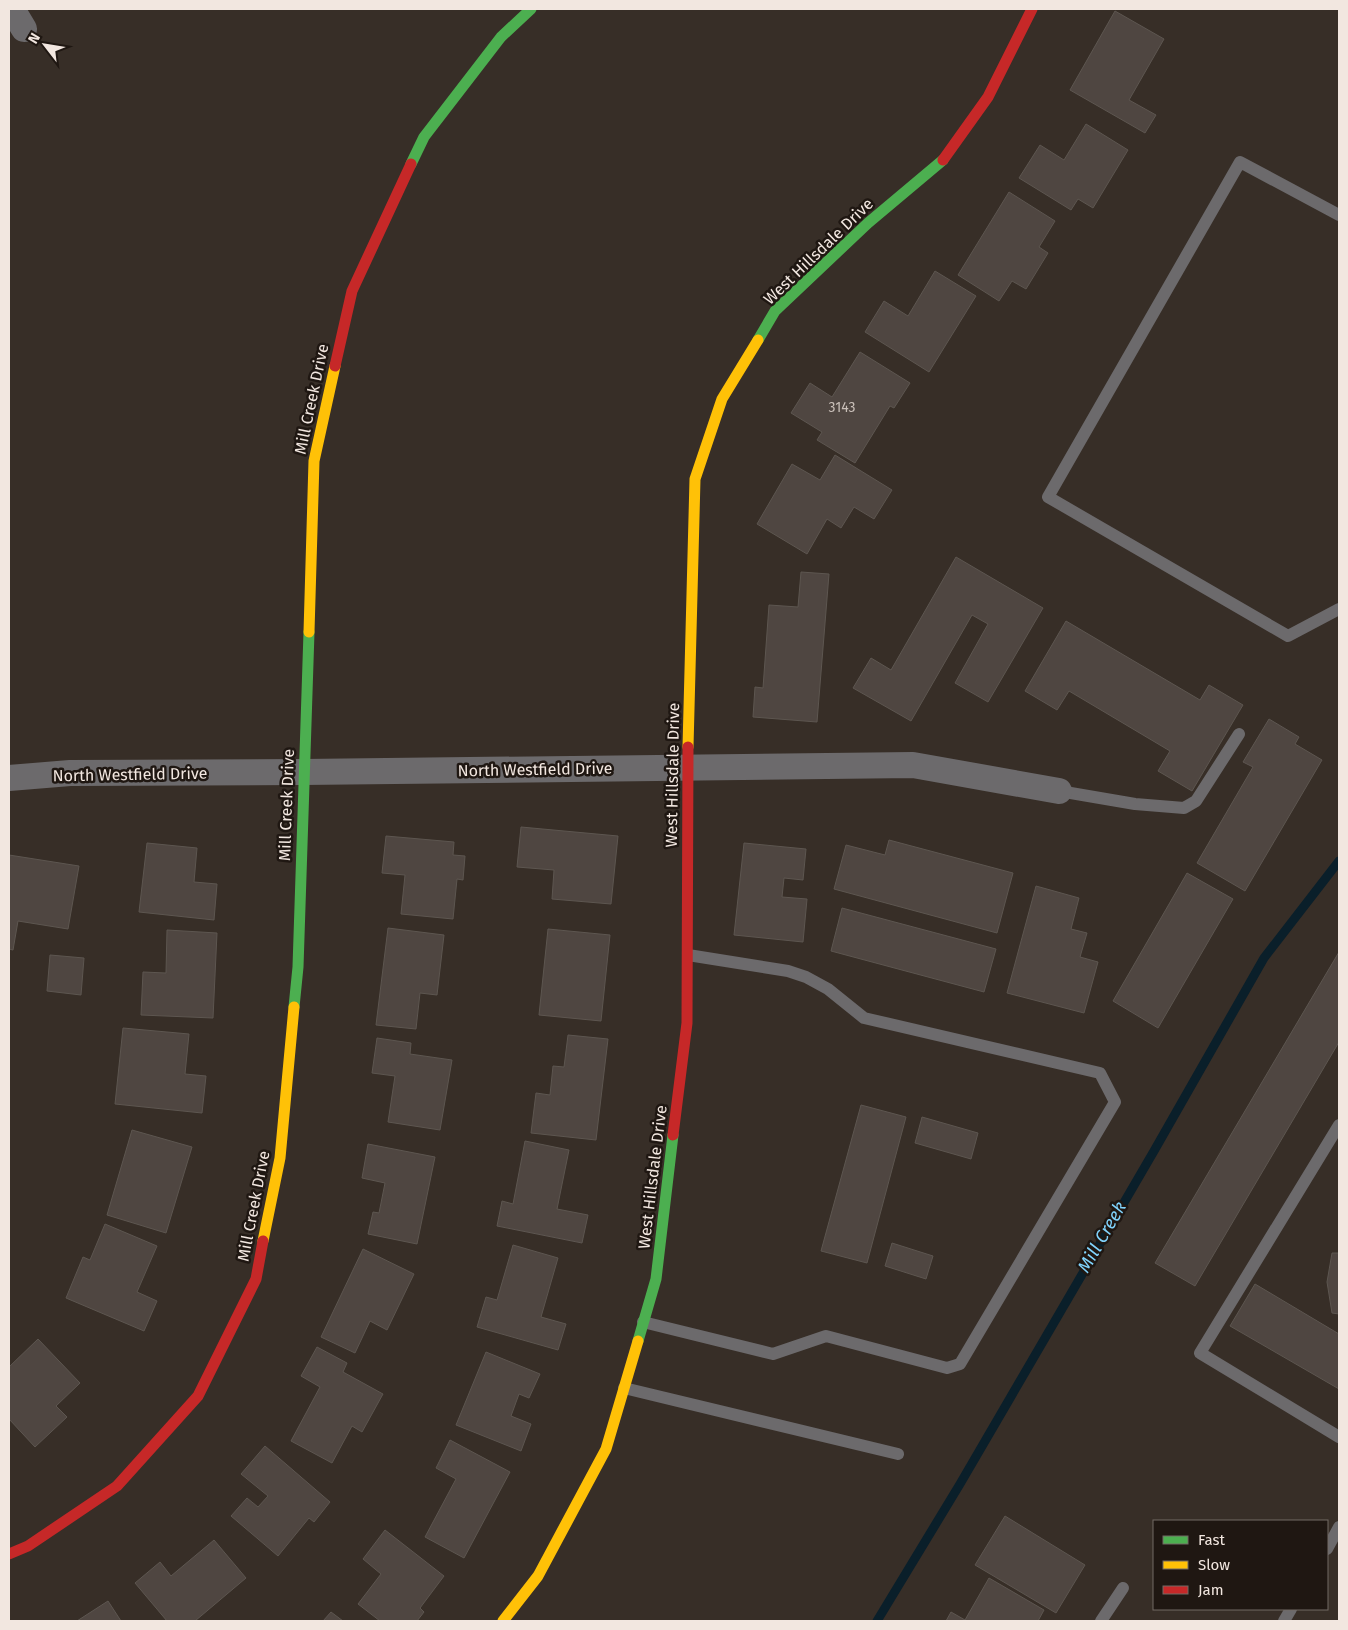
<svg xmlns="http://www.w3.org/2000/svg" width="1348" height="1630" font-family="'Fira Sans',sans-serif">
  <style>
    .lines { fill: none; stroke-linecap: round; stroke-linejoin: round }
    .stream { stroke: #0a1f2a; stroke-width: 9 }
    .building { fill: #4f4641; stroke: #5d5650 }
    .lane { stroke: #6c6a6c; stroke-width: 12 }
    .street { stroke: #6c6a6c; stroke-width: 26 }
    .fast { stroke: #4caf50; stroke-width: 11 }
    .slow { stroke: #ffc107; stroke-width: 11 }
    .jam { stroke: #c62828; stroke-width: 11 }
    .labels { text-anchor: middle; stroke-width: 5; stroke-linejoin: round; paint-order: stroke }
    .number-label { font-size: 14px; fill: #c9bfb8 }
    .street-label { font-size: 16px; fill: #f2e7e0; stroke: #1f1712 }
    .water-label { font-size: 18px; font-style: italic; fill: #80d3fc; stroke: #1f1712 }
  </style>
  <rect width="100%" height="100%" fill="#372e27"/>
  <g class="lines">
    <!-- stream -->
    <path class="stream" d="M877,1621L960,1484L1154,1151L1264,958L1339,861"/>
  </g>
  <!-- building -->
  <g class="building">
    <path d="M1115,11L1164,39L1129,100L1156,115L1145,133L1070,90Z"/>
    <path d="M1086,124L1128,150L1093,208L1078,199L1071,210L1019,178L1040,145L1064,160Z"/>
    <path d="M1009,192L1055,221L1039,247L1048,253L1026,289L1012,281L999,301L958,275Z"/>
    <path d="M935,271L976,296L929,372L865,332L884,301L908,316Z"/>
    <path d="M860,352L910,383L894,408L890,406L855,463L817,440L822,432L791,413L810,383L832,397Z"/>
    <path d="M835,455L892,490L874,519L854,507L841,528L827,519L807,554L757,524L792,464L820,480Z"/>
    <path d="M956,557L1043,608L988,702L955,683L988,624L972,615L911,721L853,688L871,658L891,670Z"/>
    <path d="M801,572L829,574L817,722L753,717L755,687L763,688L769,605L798,607Z"/>
    <path d="M1066,621L1200,700L1209,685L1243,705L1192,791L1158,771L1170,751L1069,691L1057,710L1025,691Z"/>
    <path d="M1269,719L1299,737L1295,744L1322,760L1245,891L1197,863L1253,767L1243,762Z"/>
    <path d="M521,827L618,836L611,904L552,899L554,870L517,867Z"/>
    <path d="M386,836L454,842L453,855L465,856L463,880L457,879L453,919L401,914L405,875L382,873Z"/>
    <path d="M889,840L1013,873L997,933L834,889L846,845L885,855Z"/>
    <path d="M147,843L197,848L194,882L217,884L214,920L139,912Z"/>
    <path d="M744,843L806,849L803,880L784,878L782,897L807,899L803,942L734,935Z"/>
    <path d="M9,855L79,866L68,929L18,921L13,950L9,949Z"/>
    <path d="M1187,873L1233,899L1158,1028L1113,1001Z"/>
    <path d="M1036,886L1079,898L1071,929L1087,933L1080,957L1098,962L1084,1013L1007,993Z"/>
    <path d="M842,908L996,949L984,992L831,951Z"/>
    <path d="M388,928L444,935L437,995L420,993L416,1029L376,1025Z"/>
    <path d="M548,929L610,935L601,1021L539,1015Z"/>
    <path d="M167,930L217,933L213,1018L141,1015L143,972L166,973Z"/>
    <path d="M1339,952V1042L1195,1286L1155,1263Z"/>
    <path d="M50,955L84,958L81,995L47,991Z"/>
    <path d="M123,1028L189,1034L185,1074L206,1076L202,1113L115,1104Z"/>
    <path d="M568,1035L608,1039L596,1140L531,1133L536,1093L550,1095L553,1066L564,1067Z"/>
    <path d="M377,1038L411,1043L410,1054L452,1060L440,1130L388,1122L395,1076L372,1073Z"/>
    <path d="M861,1105L906,1117L867,1263L821,1251Z"/>
    <path d="M922,1117L978,1133L971,1159L915,1143Z"/>
    <path d="M132,1130L192,1147L166,1233L107,1215Z"/>
    <path d="M525,1141L569,1150L557,1209L588,1215L582,1243L497,1226L502,1201L513,1204Z"/>
    <path d="M368,1144L435,1157L417,1244L368,1234L373,1212L379,1213L385,1183L362,1178Z"/>
    <path d="M105,1224L157,1246L137,1292L157,1301L144,1331L66,1298L83,1257L90,1260Z"/>
    <path d="M892,1243L933,1256L926,1279L885,1266Z"/>
    <path d="M513,1245L558,1258L541,1317L566,1324L558,1350L477,1327L486,1297L497,1300Z"/>
    <path d="M363,1249L414,1274L387,1330L370,1321L355,1353L321,1337Z"/>
    <path d="M1332,1253H1339V1314L1332,1313L1327,1282Z"/>
    <path d="M1255,1284L1339,1334V1389L1230,1326Z"/>
    <path d="M38,1339L80,1383L56,1406L67,1417L35,1447L9,1419V1367Z"/>
    <path d="M317,1347L347,1363L343,1372L383,1394L362,1432L352,1426L332,1463L291,1441L320,1387L301,1376Z"/>
    <path d="M486,1352L540,1374L529,1398L519,1394L511,1416L531,1424L521,1451L456,1425Z"/>
    <path d="M450,1440L510,1472L464,1558L425,1537L456,1479L436,1468Z"/>
    <path d="M265,1446L330,1502L314,1522L309,1518L278,1556L231,1516L247,1498L258,1507L268,1496L241,1474Z"/>
    <path d="M1005,1516L1085,1565L1056,1613L975,1565Z"/>
    <path d="M385,1530L444,1576L420,1608L424,1612L417,1621H380L358,1604L381,1574L363,1559Z"/>
    <path d="M214,1540L246,1578L195,1621H167L135,1583L160,1562L171,1576Z"/>
    <path d="M989,1578L1044,1610L1038,1621H946L951,1612L965,1620Z"/>
    <path d="M108,1601L121,1621H77Z"/>
    <path d="M331,1612L343,1621H323Z"/>
  </g>
  <g class="lines">
    <!-- lane -->
    <g class="lane">
      <path d="M1339,215L1240,162L1048,497L1288,636L1339,609"/>
      <path d="M1059,791L1135,804L1184,808L1196,801L1239,734"/>
      <path d="M1339,1125L1200,1353L1339,1437"/>
      <path d="M643,1322L773,1354L826,1336L947,1368L960,1364L1115,1102L1100,1073L864,1018L828,989L806,977L788,971L688,955"/>
      <path d="M624,1388L898,1454"/>
      <path d="M1327,1549L1339,1527"/>
      <path d="M1101,1621L1123,1588"/>
      <path d="M1284,1621L1291,1609"/>
    </g>
    <!-- street -->
    <g class="street">
      <path d="M12,9L24,29"/>
      <path d="M9,778L70,773L303,772L913,765L1059,791"/>
    </g>
    <!-- fast -->
    <g class="fast">
      <path d="M411,164L424,137L501,37L531,9"/>
      <path d="M758,340L775,311L868,223L943,160"/>
      <path d="M294,1007L298,967L309,632"/>
      <path d="M638,1341L656,1279L673,1135"/>
    </g>
    <!-- slow -->
    <g class="slow">
      <path d="M309,632L314,461L335,366"/>
      <path d="M688,747L695,479L722,399L758,340"/>
      <path d="M263,1241L280,1158L294,1007"/>
      <path d="M503,1621L538,1576L606,1449L638,1341"/>
    </g>
    <!-- jam -->
    <g class="jam">
      <path d="M943,160L988,97L1032,9"/>
      <path d="M335,366L352,291L411,164"/>
      <path d="M673,1135L687,1023L688,747"/>
      <path d="M9,1554L28,1546L117,1486L198,1396L256,1279L263,1241"/>
    </g>
  </g>
  <g class="labels">
    <!-- number labels -->
    <g class="number-label">
      <text x="842" y="412">3143</text>
    </g>
    <!-- street labels -->
    <g class="street-label">
      <text transform="translate(818 251) rotate(-44)" y="6">West Hillsdale Drive</text>
      <text transform="translate(311 399) rotate(-78)" y="6">Mill Creek Drive</text>
      <text transform="translate(535 769) rotate(-1)" y="6">North Westfield Drive</text>
      <text transform="translate(130 774) rotate(-1)" y="6">North Westfield Drive</text>
      <text transform="translate(672 775) rotate(-89)" y="6">West Hillsdale Drive</text>
      <text transform="translate(286 805) rotate(-88)" y="6">Mill Creek Drive</text>
      <text transform="translate(652 1177) rotate(-83)" y="6">West Hillsdale Drive</text>
      <text transform="translate(253 1206) rotate(-79)" y="6">Mill Creek Drive</text>
    </g>
    <!-- water labels -->
    <g class="water-label">
      <text transform="translate(1102 1237) rotate(-60)" y="6">Mill Creek</text>
    </g>
  </g>
  <!-- border -->
  <rect width="1348" height="1630" fill="none" stroke="#f2e7e0" stroke-width="20"/>
  <!-- legend -->
  <rect x="1153" y="1520" width="175" height="90" fill="#1f1712" stroke="#736a64"/>
  <rect x="1163" y="1536" width="25" height="8" fill="#4caf50" stroke="#736a64"/>
  <text x="1198" y="1545" font-size="15" fill="#f2e7e0">Fast</text>
  <rect x="1163" y="1561" width="25" height="8" fill="#ffc107" stroke="#736a64"/>
  <text x="1198" y="1570" font-size="15" fill="#f2e7e0">Slow</text>
  <rect x="1163" y="1586" width="25" height="8" fill="#c62828" stroke="#736a64"/>
  <text x="1198" y="1595" font-size="15" fill="#f2e7e0">Jam</text>
  <!-- north arrow -->
  <g transform="translate(45 45) rotate(301)" stroke="#1f1712" stroke-width="4" paint-order="stroke">
  <path d="M0-4L9 19L0 12L-9 19Z" fill="#f2e7e0"/>
  <text y="-8" font-size="14" font-weight="bold" text-anchor="middle" fill="#f2e7e0">N</text>
  </g>
</svg>
